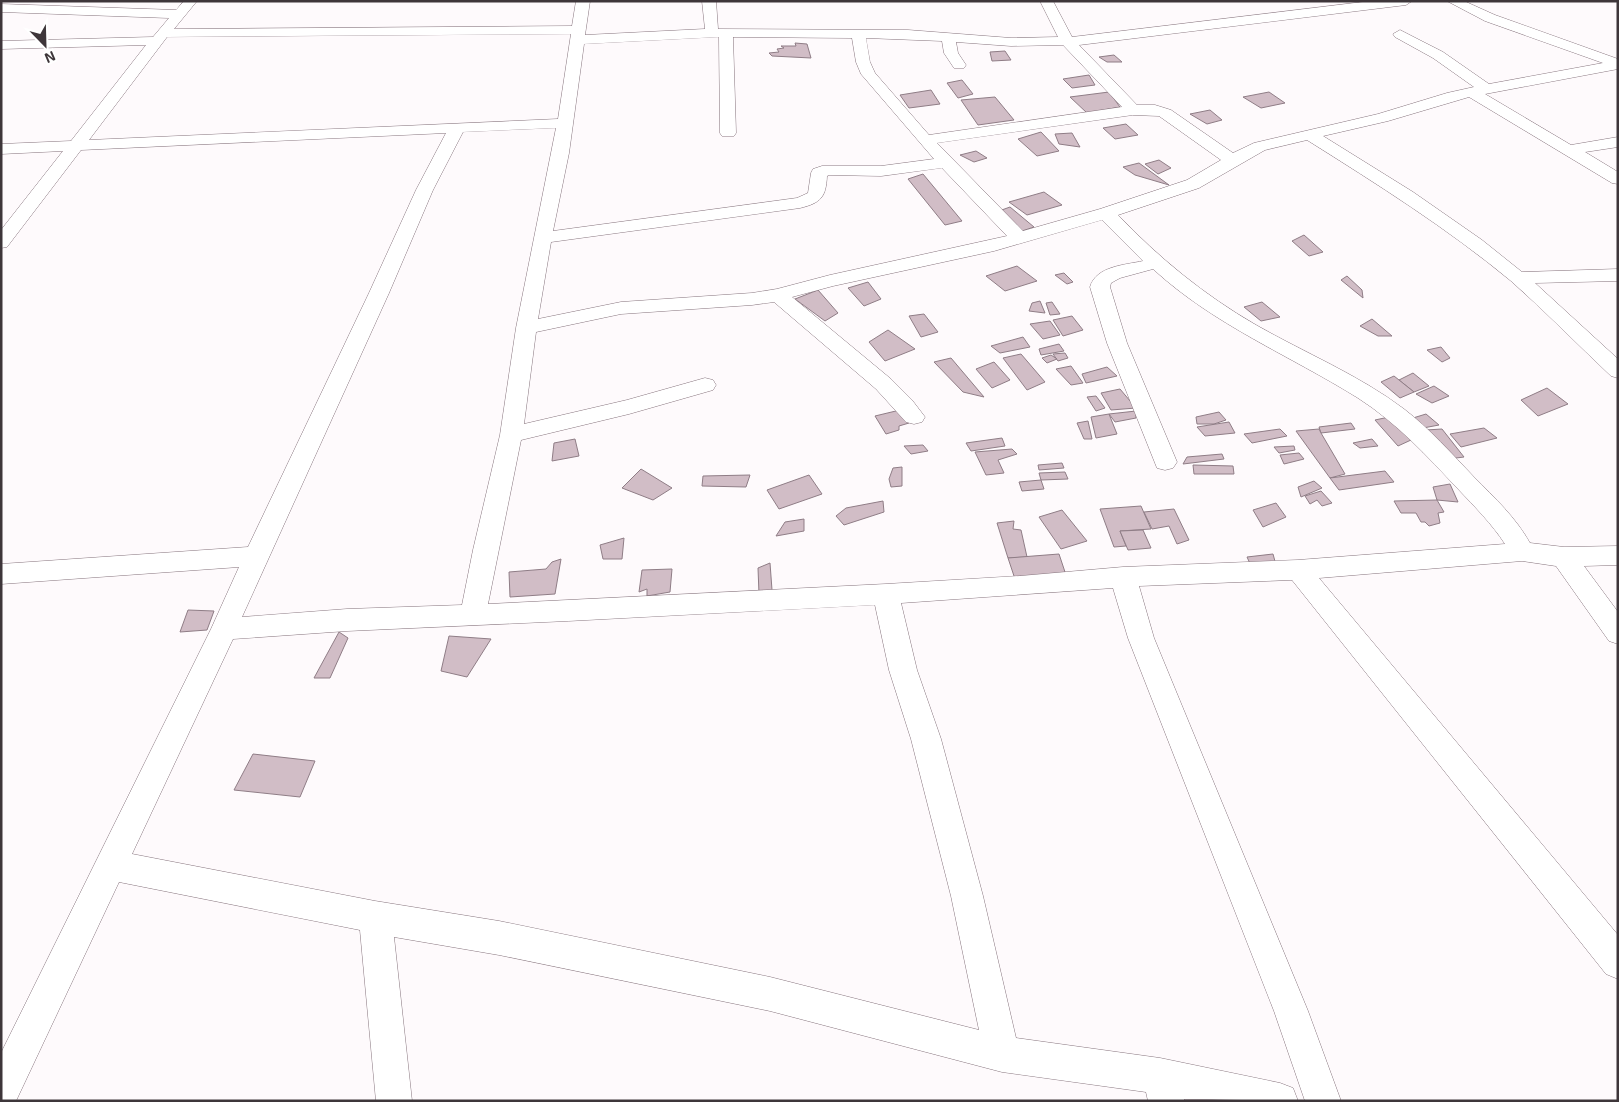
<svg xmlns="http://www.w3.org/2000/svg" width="1619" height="1102" font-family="'Exo 2',sans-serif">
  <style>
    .building { fill: #d1bdc6; stroke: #8f7d86 }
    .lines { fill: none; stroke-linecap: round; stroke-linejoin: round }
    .minor-casing { stroke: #87757e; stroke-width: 1 }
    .minor { fill: #fff; fill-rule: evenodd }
  </style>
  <rect width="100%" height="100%" fill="#fefafc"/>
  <!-- building -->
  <g class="building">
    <path d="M795,43L807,44L811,58L772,56L769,53L779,52L777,49L784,48L781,46H796Z"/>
    <path d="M1005,51L1011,60L992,61L990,52Z"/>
    <path d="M1114,55L1122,62H1107L1099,57Z"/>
    <path d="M1089,75L1095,85L1072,88L1063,79Z"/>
    <path d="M962,80L973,94L958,98L947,83Z"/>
    <path d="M931,90L940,104L909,108L900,95Z"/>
    <path d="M1109,92L1120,107L1087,113L1070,97Z"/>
    <path d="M1269,92L1285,103L1261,108L1243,97Z"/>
    <path d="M995,97L1014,120L978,125L961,100Z"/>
    <path d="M1210,110L1222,120L1207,124L1190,114Z"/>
    <path d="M1126,124L1138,135L1115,139L1103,128Z"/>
    <path d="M1041,132L1059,151L1037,156L1018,139Z"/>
    <path d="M1072,133L1080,147L1059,144L1055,134Z"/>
    <path d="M976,151L987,158L974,162L960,155Z"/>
    <path d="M1159,160L1171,168L1158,174L1145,164Z"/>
    <path d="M1139,163L1169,185L1135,175L1123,167Z"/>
    <path d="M923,174L962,221L945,225L908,179Z"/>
    <path d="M1044,192L1062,205L1027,215L1009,202Z"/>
    <path d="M1010,207L1034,227L1019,232L999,211Z"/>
    <path d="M1304,235L1323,252L1309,256L1292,241Z"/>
    <path d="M1017,266L1037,281L1005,291L986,276Z"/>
    <path d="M1064,273L1073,282L1067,284L1055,275Z"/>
    <path d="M1347,276L1362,290L1363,298L1341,280Z"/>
    <path d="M868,282L881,299L864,306L848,288Z"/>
    <path d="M818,290L838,313L825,321L795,299Z"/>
    <path d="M1040,301L1045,313L1029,311L1032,303Z"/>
    <path d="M1052,302L1060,314L1050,315L1046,303Z"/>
    <path d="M1262,302L1280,317L1261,321L1244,307Z"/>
    <path d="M924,314L938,332L921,337L909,316Z"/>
    <path d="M1072,316L1083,330L1063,336L1053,320Z"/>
    <path d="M1372,319L1392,336H1378L1360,326Z"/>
    <path d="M1050,321L1060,335L1043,339L1030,324Z"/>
    <path d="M888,330L915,349L885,361L869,342Z"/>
    <path d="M1023,337L1030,347L1000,353L991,346Z"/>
    <path d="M1059,344L1064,351L1041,355L1039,349Z"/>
    <path d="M1441,347L1450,358L1442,362L1427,350Z"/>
    <path d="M1065,353L1068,358L1058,361L1053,354Z"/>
    <path d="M1021,354L1045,382L1027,390L1003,358Z"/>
    <path d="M1051,355L1057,359L1047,363L1042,358Z"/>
    <path d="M951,358L984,397L963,392L934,362Z"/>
    <path d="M994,362L1010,380L992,388L976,369Z"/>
    <path d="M1071,366L1083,383L1071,385L1056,369Z"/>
    <path d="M1107,367L1117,376L1086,383L1082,374Z"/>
    <path d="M1413,373L1429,386L1414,392L1399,380Z"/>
    <path d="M1394,376L1414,392L1400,398L1381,382Z"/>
    <path d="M1434,386L1449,396L1432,403L1416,394Z"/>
    <path d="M1547,388L1568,404L1538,416L1521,400Z"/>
    <path d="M1120,389L1136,408L1111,410L1101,393Z"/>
    <path d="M1096,396L1105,408L1096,411L1087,397Z"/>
    <path d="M900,410L909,423L899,426V430L886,434L875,416Z"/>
    <path d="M1136,411V418L1115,422L1109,414Z"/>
    <path d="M1219,412L1226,420L1214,424H1197L1196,417Z"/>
    <path d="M1109,414L1117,434L1096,438L1091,417Z"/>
    <path d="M1426,414L1439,425L1423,428L1413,418Z"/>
    <path d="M1389,417L1411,440L1398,446L1375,420Z"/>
    <path d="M1088,421L1092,439H1084L1077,423Z"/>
    <path d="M1229,422L1235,433L1205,436L1197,427Z"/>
    <path d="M1351,423L1355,429L1321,433L1319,427Z"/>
    <path d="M1484,428L1497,438L1461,447L1450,434Z"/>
    <path d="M1280,429L1287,436L1252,443L1244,434Z"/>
    <path d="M1319,429L1321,433L1345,474L1330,478L1296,431Z"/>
    <path d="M1442,429L1464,457L1448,459L1426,430Z"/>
    <path d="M1002,438L1005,446L971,451L966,443Z"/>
    <path d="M575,439L579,456L552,461L554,443Z"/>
    <path d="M1372,439L1378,446L1360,448L1353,443Z"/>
    <path d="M923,445L928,451L911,454L904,446Z"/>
    <path d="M1294,446L1295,450L1279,453L1274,447Z"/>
    <path d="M1012,449L1017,454L998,460L1004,473L986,475L975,452Z"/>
    <path d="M1299,453L1304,459L1284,464L1280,455Z"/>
    <path d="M1222,454L1224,459L1183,464L1187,457Z"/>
    <path d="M1062,463L1064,468L1039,470L1038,465Z"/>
    <path d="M1193,465L1233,466L1234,474H1194Z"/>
    <path d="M902,467V486L891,487L889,479L893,468Z"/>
    <path d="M641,469L672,488L653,500L622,488Z"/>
    <path d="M1385,471L1394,482L1339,490L1330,478Z"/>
    <path d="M1065,472L1068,479L1041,480L1039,473Z"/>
    <path d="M750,475L746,487L702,486L703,476Z"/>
    <path d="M809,475L822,494L779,509L767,490Z"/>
    <path d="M1041,480L1044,489L1022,491L1019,482Z"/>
    <path d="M1314,481L1322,488L1301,497L1298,487Z"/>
    <path d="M1450,484L1458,502L1437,500L1433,487Z"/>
    <path d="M1321,491L1332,503L1322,506L1317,500L1310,504L1305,496Z"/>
    <path d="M1437,500L1444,512L1438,513L1440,523L1429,526L1425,522H1421L1416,513H1401L1394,501Z"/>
    <path d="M883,501L884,512L844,525L836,516L846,508Z"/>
    <path d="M1276,503L1286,517L1263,527L1253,510Z"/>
    <path d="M1141,506L1151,529L1120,531L1126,546L1114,547L1100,509Z"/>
    <path d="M1174,509L1189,540L1177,544L1169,526L1152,529L1144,512Z"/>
    <path d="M1062,510L1087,541L1061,549L1039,517Z"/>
    <path d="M804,519V531L776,536L785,522Z"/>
    <path d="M1014,521L1013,529L1021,530L1027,557L1008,558L997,523Z"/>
    <path d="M1143,530L1151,548L1128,550L1120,531Z"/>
    <path d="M624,538L622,559H603L600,545Z"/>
    <path d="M1059,554L1066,575L1015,579L1008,558Z"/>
    <path d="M1273,554L1276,565L1252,568L1247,557Z"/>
    <path d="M561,559L555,594L510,597L509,572L546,569L552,562Z"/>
    <path d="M770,563L772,590L759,594L758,568Z"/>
    <path d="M672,569L670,592L647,596V589L639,592L642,570Z"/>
    <path d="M188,610L214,611L207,630L180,632Z"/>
    <path d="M339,632L348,638L330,678H314Z"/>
    <path d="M449,636L491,639L467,677L441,671Z"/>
    <path d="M253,754L315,761L300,797L234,790Z"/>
  </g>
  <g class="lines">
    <!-- minor casing -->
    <g class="minor-casing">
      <path id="minor" d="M184,1H197L174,29L572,26L576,1H590L585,35L705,29L702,1H716L718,29L908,30L1011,38L1058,37L1040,1H1053L1072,37L1371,1H1412L1406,5L1079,45L1137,105H1155L1171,110L1233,153L1254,143L1378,114L1447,93L1474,87L1433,58L1395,37L1393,34L1400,30L1443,52L1489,84L1603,63L1485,21L1447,1H1464L1495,15L1618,59V69L1485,94L1571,145L1618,137V147L1585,152L1618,172V184L1612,183L1469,97L1388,121L1323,136L1413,192L1482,240L1522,272L1618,269V281L1535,283L1618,359V378L1611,376C1577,344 1545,311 1511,281C1447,228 1377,184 1307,140L1265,150L1199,188L1118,215C1159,258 1204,295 1256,325C1305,353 1359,375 1404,409C1430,429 1452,454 1474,477C1495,498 1516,518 1530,543L1564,547L1618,546V565L1584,566L1618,612V644L1609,641L1556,566L1522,561L1319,578L1618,935V979L1606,974L1292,580L1139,586L1154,638L1308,1011L1341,1101H1305L1274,1011L1128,638L1113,588L901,603L917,670L941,739L983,896L1016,1038L1160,1058L1280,1083L1293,1088L1298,1101L1184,1099V1101H1148L1146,1092L1002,1072L770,1011L499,955L394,937L412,1101H376L360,930L119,882L16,1101H1V1053L211,629L239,567L1,584V564L248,547L369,293L416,190L446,133L81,150L7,247L1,248V230L63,151L1,154V144L71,141L146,45L1,49V41L153,37L169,18L1,12V4L176,10ZM571,34L558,119L89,140L167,37ZM719,37L720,133L722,136H734L736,133L733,37L852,38L856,62L861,74L934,159L881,166H822L813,169L811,173L808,193L797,198L553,231L569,153L584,44ZM866,38L942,41L944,53L954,68H964L966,65L958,53L956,42L1011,46L1063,45L1122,107L929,135L875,73L870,62ZM1133,115L1159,116L1221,160L1187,180L1100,209L1023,231L937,143ZM556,128L516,328L500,435L473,550L462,605L347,609L242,617L389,293L433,190L463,132ZM942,168L1007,236L830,275L777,289L752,293L621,302L538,319L551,242L800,208C821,203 826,197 827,176L829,175L881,176ZM1102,220L1143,261C1125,265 1096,266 1090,287L1107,343L1157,468L1165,470L1173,468L1177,462L1127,343L1110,287L1111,283L1120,278L1153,269C1214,325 1289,355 1358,398C1397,423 1427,456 1458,489C1475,507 1492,524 1505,544L1298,560L1123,567L1020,576L886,584L488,604L521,440L629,414L713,390L716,385L713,380L705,378L627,400L524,424L536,332L621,314L752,305L774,302L876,389L906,422L914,424L922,422L925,417L912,400L891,379L792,297L833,286L994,251ZM875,605L889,670L911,739L951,896L979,1030L770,977L499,921L375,901L132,854L233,639L347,631L568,621Z"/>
    </g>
    <!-- minor -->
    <use href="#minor" class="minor"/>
  </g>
  <!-- border -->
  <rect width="1619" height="1102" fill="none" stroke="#3e363a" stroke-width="5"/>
  <!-- north arrow -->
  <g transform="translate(45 45) rotate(157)" stroke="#ffffff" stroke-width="4" paint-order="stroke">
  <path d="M0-4L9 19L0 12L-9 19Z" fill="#3e363a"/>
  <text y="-8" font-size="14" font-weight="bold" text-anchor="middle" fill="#3e363a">N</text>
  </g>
</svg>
